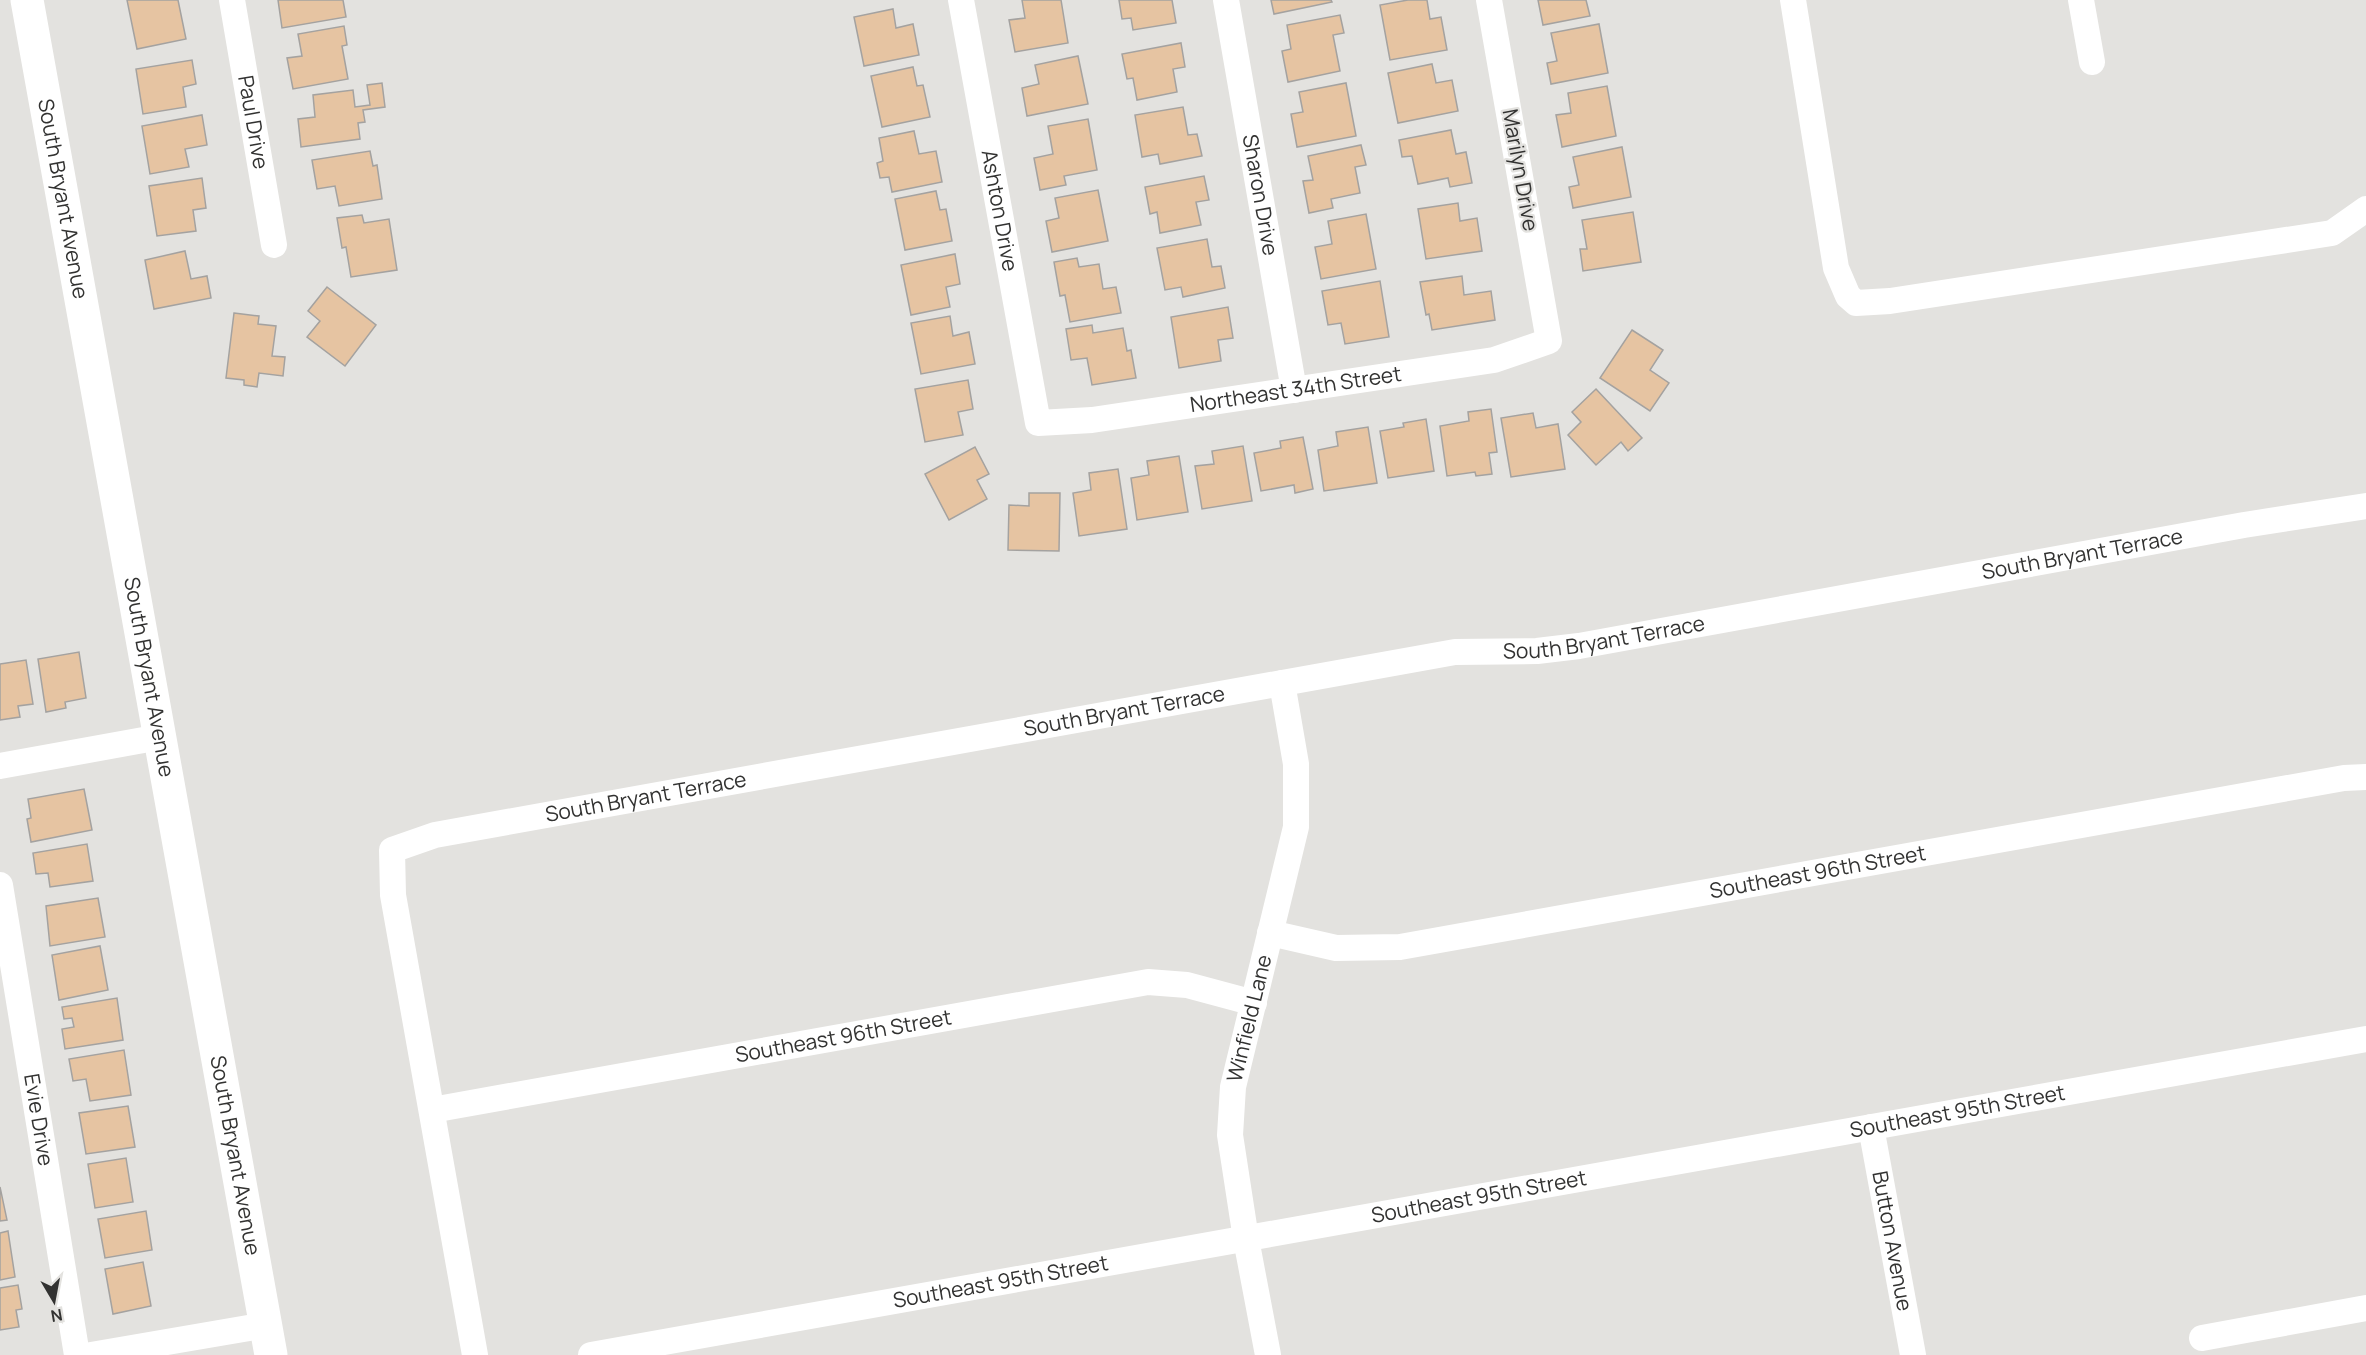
<svg xmlns="http://www.w3.org/2000/svg" width="2366" height="1355" font-family="Manrope,sans-serif">
  <style>
    .building { fill: #e6c4a2; stroke: #a4a2a0; stroke-width: 1.5 }
    .lines { fill: none; stroke-linecap: round; stroke-linejoin: round }
    .street { stroke: #fff; stroke-width: 26 }
    .secondary { stroke: #fff; stroke-width: 33 }
    .labels { text-anchor: middle; stroke-width: 4.5; stroke-linejoin: round; paint-order: stroke }
    .street-label { font-size: 21px; fill: #323231; stroke: #e3e2df }
  </style>
  <rect width="100%" height="100%" fill="#e3e2df"/>
  <!-- building -->
  <g class="building">
    <path d="M127,0H178L186,39L137,49Z"/>
    <path d="M278,0H343L346,17L282,28Z"/>
    <path d="M1022,0H1061L1068,43L1015,52L1009,20L1025,18Z"/>
    <path d="M1119,0H1172L1176,23L1133,30L1131,18L1122,19Z"/>
    <path d="M1271,0H1331L1332,2L1274,14Z"/>
    <path d="M1408,0H1427L1430,19L1441,17L1447,50L1390,60L1380,5Z"/>
    <path d="M1538,0H1586L1590,16L1543,25Z"/>
    <path d="M893,9L896,28L913,24L919,55L864,66L854,17Z"/>
    <path d="M1340,15L1344,33L1333,35L1340,71L1288,82L1282,51L1291,49L1287,25Z"/>
    <path d="M1599,24L1608,73L1551,84L1547,63L1557,61L1551,33Z"/>
    <path d="M344,26L347,45L342,46L348,79L293,89L287,58L302,56L298,34Z"/>
    <path d="M1181,43L1185,67L1173,69L1177,92L1137,100L1133,78L1127,79L1122,54Z"/>
    <path d="M1078,56L1088,104L1027,116L1022,88L1039,84L1035,65Z"/>
    <path d="M192,60L196,84L183,87L186,107L143,114L136,69Z"/>
    <path d="M1432,64L1436,83L1452,80L1458,111L1398,123L1388,73Z"/>
    <path d="M913,67L917,86L923,85L930,117L882,127L871,76Z"/>
    <path d="M382,83L385,107L363,110L365,122L358,123L360,139L301,147L298,119L315,117L313,95L353,90L355,107L370,105L367,85Z"/>
    <path d="M1346,83L1356,136L1297,147L1291,114L1303,112L1299,92Z"/>
    <path d="M1607,86L1616,136L1562,147L1556,115L1571,113L1568,93Z"/>
    <path d="M1183,107L1188,135L1197,134L1202,156L1160,164L1158,154L1142,157L1135,115Z"/>
    <path d="M202,115L207,145L185,149L189,167L150,174L142,126Z"/>
    <path d="M1088,119L1097,170L1064,176L1066,185L1040,190L1034,158L1053,154L1048,126Z"/>
    <path d="M1451,130L1456,154L1466,152L1472,183L1450,187L1448,178L1418,184L1412,156L1402,157L1399,140Z"/>
    <path d="M914,131L919,154L936,151L942,182L892,192L889,177L880,178L877,163L883,161L879,138Z"/>
    <path d="M1361,145L1366,165L1355,167L1360,193L1331,199L1333,208L1309,213L1303,181L1313,180L1308,156Z"/>
    <path d="M1622,147L1631,197L1573,208L1569,187L1579,185L1573,157Z"/>
    <path d="M370,151L373,166L377,165L382,199L339,206L335,186L317,189L312,160Z"/>
    <path d="M1204,176L1209,200L1196,202L1201,225L1160,233L1157,212L1150,214L1145,187Z"/>
    <path d="M202,178L206,208L193,210L196,231L157,236L149,186Z"/>
    <path d="M1098,190L1108,241L1052,252L1046,221L1059,218L1055,198Z"/>
    <path d="M936,191L940,210L946,209L952,241L905,250L895,199Z"/>
    <path d="M1458,203L1460,221L1477,218L1482,251L1426,259L1418,209Z"/>
    <path d="M1633,212L1641,262L1583,271L1580,249H1587L1582,220Z"/>
    <path d="M1366,214L1376,269L1321,279L1315,247L1332,244L1328,221Z"/>
    <path d="M362,215L364,223L389,219L397,270L351,277L346,247L342,248L337,218Z"/>
    <path d="M1207,239L1212,267L1221,266L1225,288L1183,297L1181,287L1165,290L1157,248Z"/>
    <path d="M185,251L191,279L207,276L211,298L154,309L145,260Z"/>
    <path d="M955,254L960,284L946,287L950,307L911,315L901,265Z"/>
    <path d="M1077,258L1079,267L1099,264L1103,289L1116,287L1121,313L1070,322L1065,295L1060,296L1054,262Z"/>
    <path d="M1462,276L1464,295L1491,291L1495,320L1432,330L1429,314L1426,315L1420,282Z"/>
    <path d="M1380,281L1389,337L1345,344L1341,323L1328,325L1322,291Z"/>
    <path d="M327,287L376,325L345,366L307,337L320,321L308,311Z"/>
    <path d="M1228,307L1233,338L1218,340L1221,361L1179,368L1171,317Z"/>
    <path d="M234,313L259,316L258,324L276,326L272,356L285,357L283,376L259,373L257,387L244,385V380L226,378Z"/>
    <path d="M950,316L953,336L969,332L975,364L921,374L911,323Z"/>
    <path d="M1092,325L1093,333L1123,328L1127,351L1131,350L1136,378L1092,385L1087,358L1071,360L1066,329Z"/>
    <path d="M1632,330L1663,350L1650,370L1669,383L1650,411L1600,378Z"/>
    <path d="M968,380L973,409L958,412L963,435L925,442L915,389Z"/>
    <path d="M1596,389L1642,438L1628,451L1621,442L1596,465L1568,435L1581,422L1572,412Z"/>
    <path d="M1491,409L1497,452L1489,453L1492,474L1476,476L1475,472L1447,476L1440,426L1469,421L1468,412Z"/>
    <path d="M1533,413L1536,428L1558,424L1565,469L1511,477L1501,418Z"/>
    <path d="M1426,419L1434,471L1388,478L1380,431L1404,427L1403,423Z"/>
    <path d="M1368,427L1377,483L1324,491L1318,450L1338,446L1336,432Z"/>
    <path d="M1303,437L1313,489L1295,493L1294,485L1261,491L1254,453L1281,448L1280,441Z"/>
    <path d="M1243,446L1252,501L1202,509L1195,466L1214,464L1212,451Z"/>
    <path d="M975,447L989,474L977,480L987,499L949,520L925,474Z"/>
    <path d="M1179,456L1188,512L1137,520L1131,478L1149,475L1147,461Z"/>
    <path d="M1118,469L1127,529L1079,536L1073,493L1091,490L1089,473Z"/>
    <path d="M1029,493H1060L1059,551L1008,550L1009,505L1029,506Z"/>
    <path d="M79,652L86,698L65,702L66,708L46,712L38,659Z"/>
    <path d="M26,660L33,704L18,706L20,717L0,720V664Z"/>
    <path d="M84,789L92,830L31,842L27,819L31,818L28,799Z"/>
    <path d="M87,844L93,881L50,887L48,873L36,874L33,853Z"/>
    <path d="M98,898L105,937L50,946L46,906Z"/>
    <path d="M100,946L108,990L59,1000L52,955Z"/>
    <path d="M117,998L123,1040L65,1049L62,1029L74,1027L72,1018L64,1019L62,1007Z"/>
    <path d="M124,1050L131,1095L90,1101L86,1079L73,1081L69,1059Z"/>
    <path d="M128,1106L135,1147L86,1154L79,1113Z"/>
    <path d="M126,1158L133,1202L95,1208L88,1164Z"/>
    <path d="M0,1187L7,1220L0,1221Z"/>
    <path d="M146,1211L152,1250L105,1258L98,1219Z"/>
    <path d="M8,1231L15,1277L0,1280V1233Z"/>
    <path d="M143,1262L151,1306L113,1314L105,1269Z"/>
    <path d="M18,1285L22,1309L16,1310L19,1327L0,1330V1288Z"/>
  </g>
  <g class="lines">
    <!-- street -->
    <g class="street">
      <path id="s1" d="M232,0L274,245"/>
      <path id="s2" d="M961,0L1038,423L1092,420L1494,360L1549,341L1489,0"/>
      <path id="s3" d="M1226,0L1294,390"/>
      <path d="M1793,0L1836,268L1848,296L1856,303L1890,301L2332,233L2366,209"/>
      <path d="M2081,0L2092,62"/>
      <path d="M0,766L160,737"/>
      <path id="s4" d="M0,885L77,1355"/>
      <path id="s5" d="M1270,933L1336,948L1400,947L2344,778L2366,777"/>
      <path id="s6" d="M432,1110L1148,982L1187,985L1254,1003"/>
      <path id="s7" d="M1871,1127L1913,1355"/>
      <path d="M2202,1338L2366,1308"/>
      <path d="M91,1355L266,1325"/>
      <path id="s8" d="M475,1355L393,895L392,850L435,835L1455,652L1537,651L1579,646L2244,525L2366,506"/>
      <path id="s9" d="M591,1355L2366,1039"/>
      <path id="s10" d="M1268,1355L1246,1239L1230,1135L1233,1087L1296,827V764L1282,683"/>
    </g>
    <!-- secondary -->
    <path class="secondary" id="s11" d="M27,0L271,1355"/>
  </g>
  <g class="labels">
    <!-- street labels -->
    <g class="street-label">
      <text dy="7" stroke="none"><textPath href="#s1" startOffset="124">Paul Drive</textPath></text>
      <text transform="translate(1520 170) rotate(80)" y="7">Marilyn Drive</text>
      <text dy="7" stroke="none"><textPath href="#s3" startOffset="198">Sharon Drive</textPath></text>
      <text dy="7" stroke="none"><textPath href="#s11" startOffset="202">South Bryant Avenue</textPath></text>
      <text dy="7" stroke="none"><textPath href="#s2" startOffset="214">Ashton Drive</textPath></text>
      <text dy="7" stroke="none"><textPath href="#s2" startOffset="690">Northeast 34th Street</textPath></text>
      <text dy="7" stroke="none"><textPath href="#s8" startOffset="2230">South Bryant Terrace</textPath></text>
      <text dy="7" stroke="none"><textPath href="#s8" startOffset="1744">South Bryant Terrace</textPath></text>
      <text dy="7" stroke="none"><textPath href="#s11" startOffset="688">South Bryant Avenue</textPath></text>
      <text dy="7" stroke="none"><textPath href="#s8" startOffset="1258">South Bryant Terrace</textPath></text>
      <text dy="7" stroke="none"><textPath href="#s8" startOffset="772">South Bryant Terrace</textPath></text>
      <text dy="7" stroke="none"><textPath href="#s5" startOffset="556">Southeast 96th Street</textPath></text>
      <text dy="7" stroke="none"><textPath href="#s10" startOffset="342">Winfield Lane</textPath></text>
      <text dy="7" stroke="none"><textPath href="#s6" startOffset="418">Southeast 96th Street</textPath></text>
      <text dy="7" stroke="none"><textPath href="#s9" startOffset="1388">Southeast 95th Street</textPath></text>
      <text dy="7" stroke="none"><textPath href="#s4" startOffset="238">Evie Drive</textPath></text>
      <text dy="7" stroke="none"><textPath href="#s11" startOffset="1174">South Bryant Avenue</textPath></text>
      <text dy="7" stroke="none"><textPath href="#s9" startOffset="902">Southeast 95th Street</textPath></text>
      <text dy="7" stroke="none"><textPath href="#s7" startOffset="116">Button Avenue</textPath></text>
      <text dy="7" stroke="none"><textPath href="#s9" startOffset="416">Southeast 95th Street</textPath></text>
    </g>
  </g>
  <!-- north arrow -->
  <g transform="translate(54 1301) rotate(170)" stroke="#e3e2df" stroke-width="4.5" paint-order="stroke">
  <path d="M0-4.5L10 22L0 15L-10 22Z" fill="#323231"/>
  <text y="-9" font-size="16" font-weight="bold" text-anchor="middle" fill="#323231">N</text>
  </g>
</svg>
